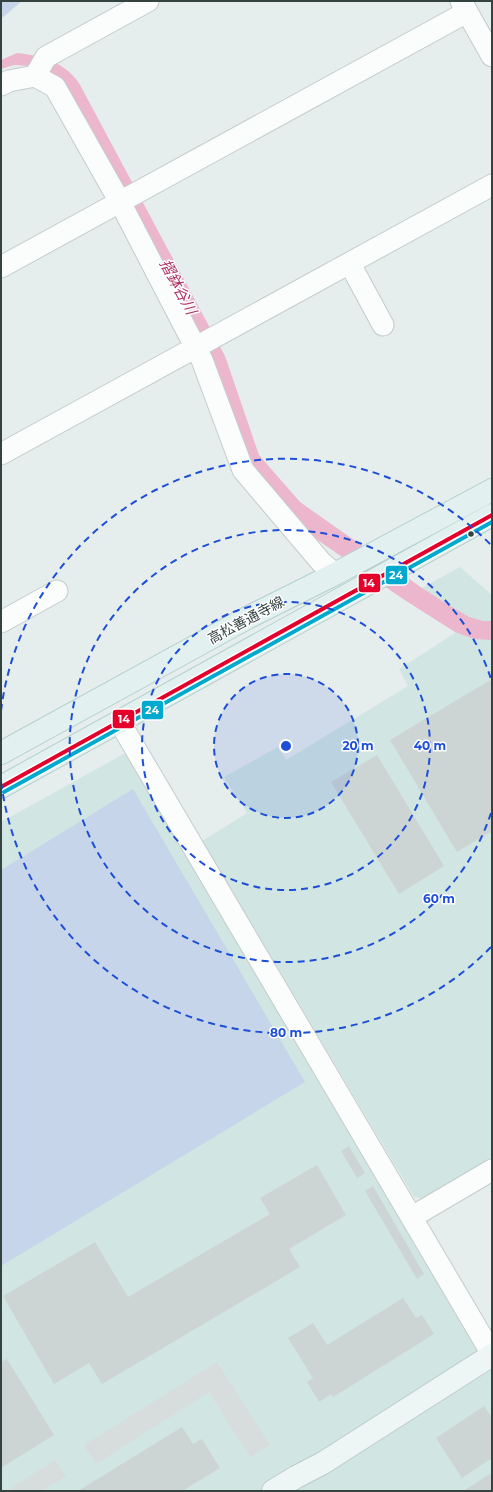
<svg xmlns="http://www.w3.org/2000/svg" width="493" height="1492" font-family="Montserrat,'Noto Sans JP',sans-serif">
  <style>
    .education { fill: #d1e5e3 }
    .green { fill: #c6d5e9 }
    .parking { fill: #d6dddc }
    .water { fill: #ecb7cd }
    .building { fill: #ccd5d3 }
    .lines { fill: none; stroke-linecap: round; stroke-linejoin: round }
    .street-casing { stroke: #c4cccb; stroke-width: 23 }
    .secondary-casing { stroke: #bcccca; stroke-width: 24 }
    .primary-casing { stroke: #b4d0cd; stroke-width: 24 }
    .street { stroke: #fbfcfc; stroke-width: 21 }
    .secondary { stroke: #edf5f5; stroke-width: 22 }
    .primary { stroke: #e2f0ef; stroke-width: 22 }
    .bus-1-casing { stroke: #fff; stroke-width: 7 }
    .bus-2-casing { stroke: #fff; stroke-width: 7 }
    .bus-1 { stroke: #e4002b; stroke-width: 4 }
    .bus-2 { stroke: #00a9ce; stroke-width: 4 }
    .ring { fill: none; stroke: #1d4ed8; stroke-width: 2; stroke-dasharray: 7 5 }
    .bus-dot { fill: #344340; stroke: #fff; stroke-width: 1.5 }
    .labels { text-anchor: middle; stroke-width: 3; stroke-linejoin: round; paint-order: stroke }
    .street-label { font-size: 14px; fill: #344340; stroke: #fff }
    .water-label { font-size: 15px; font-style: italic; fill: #ac3060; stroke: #fff }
    .centre { fill: #1d4ed8; stroke: #fff; stroke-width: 2 }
    .ring-label { font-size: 12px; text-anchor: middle; font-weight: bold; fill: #1d4ed8; stroke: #fff; stroke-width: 3; stroke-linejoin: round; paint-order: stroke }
    .line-badge { stroke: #fff; stroke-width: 1.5 }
    .badge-label { font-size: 11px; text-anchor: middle; font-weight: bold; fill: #fff }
  </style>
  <rect width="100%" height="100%" fill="#e6eeed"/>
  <!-- education -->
  <g class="education">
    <path d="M460,567L492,595V1160L426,1199L414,1197L202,841L247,813L224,777L278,747L286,760L408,686L399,669L455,633L447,604L422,588Z"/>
    <path d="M129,751L492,1367V1491H1V822Z"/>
  </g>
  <!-- green -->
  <g class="green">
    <path d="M1,1H22L1,19Z"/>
    <path d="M133,789L305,1082L1,1266V870Z"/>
  </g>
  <!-- parking -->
  <g class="parking">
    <path d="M217,1362L270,1445L250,1457L209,1392L96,1464L84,1445Z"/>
    <path d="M55,1460L66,1476L42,1491H7Z"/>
  </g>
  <!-- water -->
  <path class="water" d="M17,53C43,56 63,61 79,83L225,356L259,455L300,502L422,588L447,604L469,617L483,621H492V640L474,639L455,632L403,599L319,541L309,532L250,463L214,360L115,176L30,66L14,65L1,69V60Z"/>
  <!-- building -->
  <g class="building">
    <path d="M492,679V831L457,852L390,740Z"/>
    <path d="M377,755L444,866L399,894L331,782Z"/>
    <path d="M349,1146L365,1173L357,1178L341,1151Z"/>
    <path d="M317,1165L346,1215L289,1249L300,1267L102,1384L89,1363L54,1384L3,1296L95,1242L128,1297L270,1214L260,1198Z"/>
    <path d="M373,1186L424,1274L417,1279L365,1191Z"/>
    <path d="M403,1298L416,1318L422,1315L434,1334L333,1397L331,1394L319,1402L307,1382L313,1378L288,1338L313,1323L327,1345Z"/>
    <path d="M7,1359L54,1435L1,1468V1362Z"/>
    <path d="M484,1406L492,1418V1458L462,1478L436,1438Z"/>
    <path d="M182,1427L193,1444L202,1439L220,1468L182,1491H78Z"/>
    <path d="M490,1474L492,1478V1491H463Z"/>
  </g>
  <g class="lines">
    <!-- street casing -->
    <g class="street-casing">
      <g id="street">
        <path d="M461,1L492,56"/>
        <path d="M35,76L46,57L148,1"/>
        <path d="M1,85L9,81L35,76L55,87L120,202L202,360L243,470L321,562L335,574"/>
        <path d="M350,264L383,325"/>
        <path d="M1,267L467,12"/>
        <path d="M1,454L492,185"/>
        <path d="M1,622L57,591"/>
        <path d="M119,721L492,1354"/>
        <path d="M412,1217L492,1170"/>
      </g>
    </g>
    <!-- secondary casing -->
    <g class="secondary-casing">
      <path id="secondary" d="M273,1491L296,1477L323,1463L492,1355"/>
    </g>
    <!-- primary casing -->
    <g class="primary-casing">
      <g id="primary">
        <path d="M1,753L247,618L335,574L492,490"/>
        <path d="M1,787L492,515"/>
      </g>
    </g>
    <!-- street -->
    <use href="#street" class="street"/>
    <!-- secondary -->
    <use href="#secondary" class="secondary"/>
    <!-- primary -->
    <use href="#primary" class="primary"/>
    <!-- bus-1 casing -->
    <g class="bus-1-casing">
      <path id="bus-1" d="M1,787L492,515"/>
    </g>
    <!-- bus-2 casing -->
    <g class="bus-2-casing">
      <path id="bus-2" d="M4,792L492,522"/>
    </g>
    <!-- bus-1 -->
    <use href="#bus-1" class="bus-1"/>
    <!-- bus-2 -->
    <use href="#bus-2" class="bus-2"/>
  </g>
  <!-- distance rings -->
  <circle cx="286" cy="746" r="72" fill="#1d4ed8" fill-opacity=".12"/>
  <g class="ring">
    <circle cx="286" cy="746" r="72"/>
    <circle cx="286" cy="746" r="144"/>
    <path d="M491 813A216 216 0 1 1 491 679"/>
    <path d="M491 947A287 287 0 0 1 1 781M1 711A287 287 0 0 1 491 545"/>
  </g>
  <!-- markers -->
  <circle class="bus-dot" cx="471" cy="534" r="3.5"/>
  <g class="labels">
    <!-- street labels -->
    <g class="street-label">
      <text transform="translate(246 620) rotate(-28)" y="5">高松善通寺線</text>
    </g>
    <!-- water labels -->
    <g class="water-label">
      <text transform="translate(178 287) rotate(62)" y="5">摺鉢谷川</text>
    </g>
  </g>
  <circle cx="286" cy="746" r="6" class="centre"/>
  <g class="ring-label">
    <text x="358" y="750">20 m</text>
    <text x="430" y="750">40 m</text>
    <text x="439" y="903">60 m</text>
    <text x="286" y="1037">80 m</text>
  </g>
  <g class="line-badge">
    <rect x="385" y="565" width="23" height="20" rx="4" fill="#00a9ce"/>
    <rect x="358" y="573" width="23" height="20" rx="4" fill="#e4002b"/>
    <rect x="141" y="700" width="23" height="20" rx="4" fill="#00a9ce"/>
    <rect x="112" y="709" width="23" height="20" rx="4" fill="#e4002b"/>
  </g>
  <g class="badge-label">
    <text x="396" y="579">24</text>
    <text x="369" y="587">14</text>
    <text x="152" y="714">24</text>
    <text x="124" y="723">14</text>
  </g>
  <!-- border -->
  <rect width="493" height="1492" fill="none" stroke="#344340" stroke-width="4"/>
</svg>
